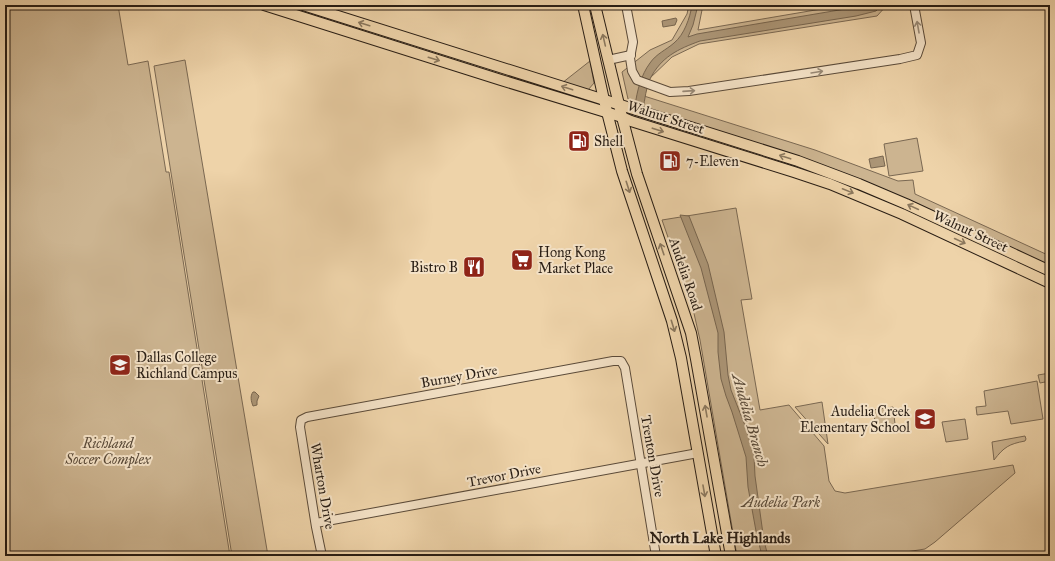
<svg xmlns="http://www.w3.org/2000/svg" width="1055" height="561" font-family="'IM FELL Great Primer',serif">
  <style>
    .green { fill: #ccb490; stroke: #7a6852 }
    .water { fill: #ab9576; stroke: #77654f }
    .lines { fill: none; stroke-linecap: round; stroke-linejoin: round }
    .minor-casing { stroke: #5a4a39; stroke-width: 10 }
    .major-casing { stroke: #281d14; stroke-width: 12 }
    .minor { stroke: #f4e2c7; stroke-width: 8 }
    .major { stroke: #eed3a9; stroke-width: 10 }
    .oneway { stroke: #8b785e }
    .oneway2 { stroke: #988976 }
    .labels { text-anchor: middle; stroke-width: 4; stroke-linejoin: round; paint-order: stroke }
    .street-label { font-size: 14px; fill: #281d14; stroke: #f4e2c7 }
    .poi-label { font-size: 14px; fill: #281d14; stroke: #f4e2c7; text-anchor: start }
    .park-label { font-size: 14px; font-style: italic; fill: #594a39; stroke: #f4e2c7 }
    .water-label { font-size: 15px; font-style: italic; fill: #564736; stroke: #f4e2c7 }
    .neighbourhood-label { font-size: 15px; font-weight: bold; fill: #281d14; stroke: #f4e2c7 }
  </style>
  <rect width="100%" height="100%" fill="#eed3a9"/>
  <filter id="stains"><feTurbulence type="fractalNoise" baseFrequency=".005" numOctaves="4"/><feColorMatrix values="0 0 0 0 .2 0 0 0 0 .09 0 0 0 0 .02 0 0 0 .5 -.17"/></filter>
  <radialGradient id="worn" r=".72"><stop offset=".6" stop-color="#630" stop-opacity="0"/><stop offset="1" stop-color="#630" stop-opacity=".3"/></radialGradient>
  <!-- green -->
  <g class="green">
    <path d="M5,5H118L128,65L148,61L166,172H169L230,556H5Z"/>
    <path d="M689,5H703L698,30L827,8L841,5H887L877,16L699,44L672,57L649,79L644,96L815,150L898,181L913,180L915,194L1050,256V266L911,202L630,103V100L628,99L622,72L650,50L672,40L687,14Z"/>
    <path d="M185,60L268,556H232L154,66Z"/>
    <path d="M590,61L594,83L588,90L562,83Z"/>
    <path d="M917,138L923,171L889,176L884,144Z"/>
    <path d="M736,208L752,299L741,300L760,410L789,405L824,446L829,481L835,491L845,493L1013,465L1015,473L935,542L925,549L880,556H737L700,340L693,309L662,220Z"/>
    <path d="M1050,373V381L1040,383L1038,375Z"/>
    <path d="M1037,381L1043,419L1011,424L1008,411L977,415L976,407L986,406L984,391Z"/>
    <path d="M822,402L828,444L795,407Z"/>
    <path d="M893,407L895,424L876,427L873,410Z"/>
    <path d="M965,419L968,439L946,442L942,422Z"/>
    <path d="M1025,436L1026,439L1025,441C1009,444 1004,447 994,460L992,442Z"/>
  </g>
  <!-- water -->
  <g class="water">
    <path d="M692,5H698L693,25L688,37L697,34L851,8L862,5H882L876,11L856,16L700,41C678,49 661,57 650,79C646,88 645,99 643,109L635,106C637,91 641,75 650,63C656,54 666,50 674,43C684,35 690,18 692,5Z"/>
    <path d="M676,18L677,20L675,25L663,27L662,21Z"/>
    <path d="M883,156L885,166L871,168L869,159Z"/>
    <path d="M680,215L689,216L708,264L724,332L728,375L731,390L746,428L754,456L755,476L764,541L768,556H762L756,531L748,487L746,457L732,412L726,396L721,379L718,352V333L701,268Z"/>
    <path d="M253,392H255L259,396L257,401V405L253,406C251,401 250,396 253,392Z"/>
  </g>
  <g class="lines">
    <!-- minor casing -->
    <g class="minor-casing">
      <g id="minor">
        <path d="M626,5L633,42L630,58L632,71L637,80L670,92L689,91L900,59L917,55L921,43L914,5"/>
        <path d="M608,60L631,55"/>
        <path d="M316,523L698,453"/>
        <path d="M322,556L316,527L300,427L301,420L307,417L613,361H621L625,368L656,556"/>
      </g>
    </g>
    <!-- major casing -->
    <g class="major-casing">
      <g id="major">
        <path d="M264,5L501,80L622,117L631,121L794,172L830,184L902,214L1050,283"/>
        <path d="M303,5L798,161L859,184L906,204L1050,271"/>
        <path d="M583,5L604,100L622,171L672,321L681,358L716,556"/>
        <path d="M595,5L622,117L637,174L691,333L696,359L731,556"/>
      </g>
    </g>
    <!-- minor -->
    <use href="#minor" class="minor"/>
    <!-- major -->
    <use href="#major" class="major"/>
  </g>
  <!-- one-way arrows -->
  <defs><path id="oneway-shaft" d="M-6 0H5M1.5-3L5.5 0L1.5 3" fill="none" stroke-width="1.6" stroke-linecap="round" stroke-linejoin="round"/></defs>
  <g class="oneway">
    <use href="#oneway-shaft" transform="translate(364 24) rotate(-163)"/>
    <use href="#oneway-shaft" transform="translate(604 40) rotate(-103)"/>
    <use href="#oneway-shaft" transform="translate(434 59) rotate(17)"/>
    <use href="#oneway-shaft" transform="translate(567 88) rotate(-162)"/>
    <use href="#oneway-shaft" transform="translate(658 130) rotate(18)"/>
    <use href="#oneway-shaft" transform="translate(785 157) rotate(-162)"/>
    <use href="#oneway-shaft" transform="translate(628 187) rotate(72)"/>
    <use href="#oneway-shaft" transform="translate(848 191) rotate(22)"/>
    <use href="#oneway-shaft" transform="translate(913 207) rotate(-155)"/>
    <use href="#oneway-shaft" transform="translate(960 241) rotate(25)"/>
    <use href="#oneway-shaft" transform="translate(662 249) rotate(-109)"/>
    <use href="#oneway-shaft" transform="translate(673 326) rotate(73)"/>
    <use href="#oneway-shaft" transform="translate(706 411) rotate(-100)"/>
    <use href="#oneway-shaft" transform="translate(704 491) rotate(80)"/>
  </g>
  <g class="oneway2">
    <use href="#oneway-shaft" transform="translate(918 27) rotate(-100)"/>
    <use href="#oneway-shaft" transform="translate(817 72) rotate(-9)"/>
    <use href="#oneway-shaft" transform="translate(689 91) rotate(-4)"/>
  </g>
  <!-- icons -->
  <defs>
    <g id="fuel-square" transform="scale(1.15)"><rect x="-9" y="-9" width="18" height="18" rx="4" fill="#8f2418" stroke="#f4e2c7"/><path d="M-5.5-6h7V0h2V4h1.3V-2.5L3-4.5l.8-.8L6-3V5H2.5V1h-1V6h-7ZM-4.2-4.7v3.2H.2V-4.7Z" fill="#fff"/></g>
    <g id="supermarket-square" transform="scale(1.15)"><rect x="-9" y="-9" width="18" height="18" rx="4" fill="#8f2418" stroke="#f4e2c7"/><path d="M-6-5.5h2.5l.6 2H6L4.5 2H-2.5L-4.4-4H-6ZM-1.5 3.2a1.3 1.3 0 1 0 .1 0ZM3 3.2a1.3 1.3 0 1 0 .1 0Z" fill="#fff"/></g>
    <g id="restaurant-square" transform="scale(1.15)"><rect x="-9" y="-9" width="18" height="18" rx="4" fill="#8f2418" stroke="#f4e2c7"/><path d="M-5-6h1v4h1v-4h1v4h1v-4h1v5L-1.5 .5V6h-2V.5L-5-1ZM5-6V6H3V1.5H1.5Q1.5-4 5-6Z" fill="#fff"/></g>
    <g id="university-square" transform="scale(1.15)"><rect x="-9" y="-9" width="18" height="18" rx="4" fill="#8f2418" stroke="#f4e2c7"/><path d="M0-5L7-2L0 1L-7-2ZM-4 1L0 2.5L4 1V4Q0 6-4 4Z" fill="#fff"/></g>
    <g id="school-square" transform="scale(1.15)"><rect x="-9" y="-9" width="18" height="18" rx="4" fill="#8f2418" stroke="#f4e2c7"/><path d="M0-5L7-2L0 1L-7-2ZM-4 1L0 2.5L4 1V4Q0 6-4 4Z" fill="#fff"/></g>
  </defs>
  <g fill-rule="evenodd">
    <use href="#fuel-square" x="579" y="141"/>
    <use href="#fuel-square" x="670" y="161"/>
    <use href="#supermarket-square" x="522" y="260"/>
    <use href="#restaurant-square" x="474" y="267"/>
    <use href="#university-square" x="120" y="365"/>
    <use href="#school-square" x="925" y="419"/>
  </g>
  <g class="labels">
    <!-- street labels -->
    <g class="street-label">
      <text transform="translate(666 117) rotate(18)" y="5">Walnut Street</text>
      <text transform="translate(971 231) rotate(25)" y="5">Walnut Street</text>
      <text transform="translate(686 274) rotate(71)" y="5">Audelia Road</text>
      <text transform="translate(459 376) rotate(-10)" y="5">Burney Drive</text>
      <text transform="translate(653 456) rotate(80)" y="5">Trenton Drive</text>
      <text transform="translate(504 475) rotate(-11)" y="5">Trevor Drive</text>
      <text transform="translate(323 486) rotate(80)" y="5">Wharton Drive</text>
    </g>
    <!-- poi labels -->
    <g class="poi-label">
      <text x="594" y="146">Shell</text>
      <text x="686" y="166">7-Eleven</text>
      <text x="538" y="257">Hong Kong<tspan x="538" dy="16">Market Place</tspan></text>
      <text x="458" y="272" text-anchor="end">Bistro B</text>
      <text x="136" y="362">Dallas College<tspan x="136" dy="16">Richland Campus</tspan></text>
      <text x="910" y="416" text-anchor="end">Audelia Creek<tspan x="910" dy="16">Elementary School</tspan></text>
    </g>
    <!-- park labels -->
    <g class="park-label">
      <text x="108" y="448">Richland<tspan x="108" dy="16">Soccer Complex</tspan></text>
      <text x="781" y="507">Audelia Park</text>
    </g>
    <!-- water labels -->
    <g class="water-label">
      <text transform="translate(750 420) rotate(74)" y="5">Audelia Branch</text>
    </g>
    <!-- neighbourhood labels -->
    <g class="neighbourhood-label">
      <text x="720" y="543">North Lake Highlands</text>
    </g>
  </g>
  <!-- margin -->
  <rect width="1055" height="561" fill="none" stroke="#eed3a9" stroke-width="20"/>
  <rect x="6" y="6" width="1043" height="549" fill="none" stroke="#281d14" stroke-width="2"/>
  <rect x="10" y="10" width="1035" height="541" fill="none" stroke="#281d14"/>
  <rect width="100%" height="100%" filter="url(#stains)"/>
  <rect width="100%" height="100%" fill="url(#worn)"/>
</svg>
